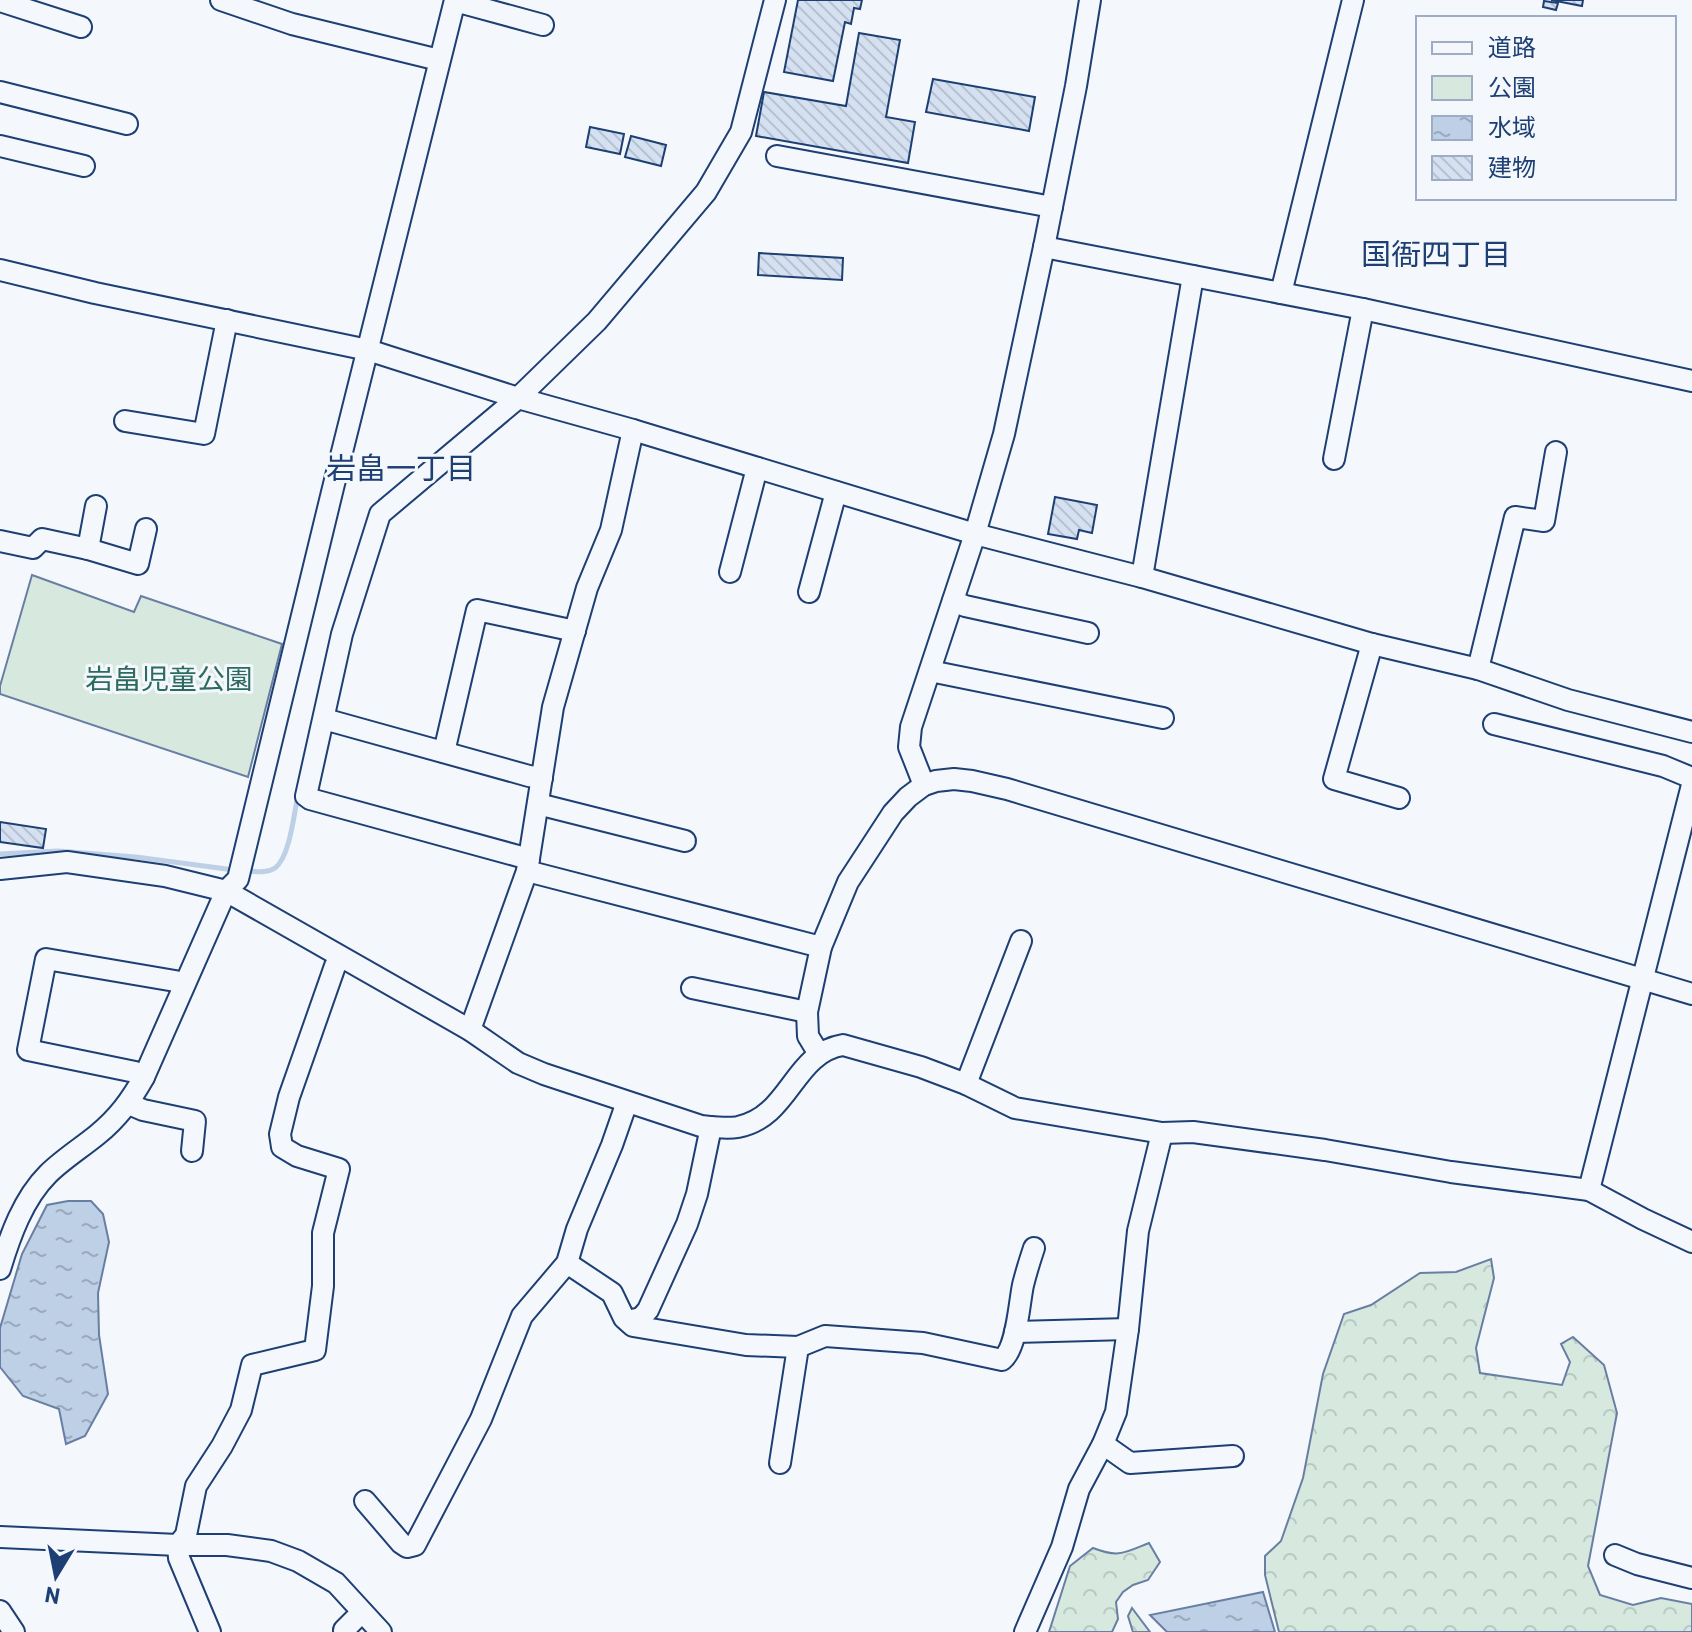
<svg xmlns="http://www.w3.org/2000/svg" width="1692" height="1632" font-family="Barlow,'Noto Sans JP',sans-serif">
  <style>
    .green { fill: #d7e8df; stroke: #687fa3; stroke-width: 2 }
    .forest { fill: url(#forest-crowns); stroke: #687fa3; stroke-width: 2 }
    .water { fill: url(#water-ripples); stroke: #687fa3; stroke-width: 2 }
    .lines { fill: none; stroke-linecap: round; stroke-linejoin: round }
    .stream { stroke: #bed0e5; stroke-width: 5 }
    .building { fill: url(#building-back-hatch); stroke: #1d3f73; stroke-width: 2 }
    .minor-casing { stroke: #1d3f73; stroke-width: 24 }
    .minor { stroke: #f4f7fb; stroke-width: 20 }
    .labels { text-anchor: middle; stroke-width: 6; stroke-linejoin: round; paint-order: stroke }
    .park-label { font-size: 28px; fill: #2c6c60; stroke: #f4f7fb }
    .neighbourhood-label { font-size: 30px; fill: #1d3f73; stroke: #f4f7fb }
  </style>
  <defs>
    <pattern id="forest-crowns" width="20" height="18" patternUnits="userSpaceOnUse" patternTransform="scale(2)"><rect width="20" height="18" fill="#d7e8df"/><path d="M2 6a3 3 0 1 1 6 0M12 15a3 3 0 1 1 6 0" fill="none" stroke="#b8c8c3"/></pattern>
    <pattern id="water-ripples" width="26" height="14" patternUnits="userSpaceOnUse" patternTransform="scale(2)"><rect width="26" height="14" fill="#bed0e5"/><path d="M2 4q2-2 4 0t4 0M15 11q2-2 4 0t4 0" fill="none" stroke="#9aaabe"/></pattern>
    <pattern id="building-back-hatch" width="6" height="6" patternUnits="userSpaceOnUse" patternTransform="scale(2)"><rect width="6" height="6" fill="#d5e0f0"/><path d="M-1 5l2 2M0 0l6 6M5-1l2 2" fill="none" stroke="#b6c1d1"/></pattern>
  </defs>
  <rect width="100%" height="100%" fill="#f4f7fb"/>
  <!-- green -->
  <path class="green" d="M32,575L134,612L141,596L282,644L248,777L0,694V686Z"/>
  <!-- forest -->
  <g class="forest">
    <path d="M1491,1259L1494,1278L1476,1348L1480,1373L1562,1385L1570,1362L1561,1344L1573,1337L1604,1365L1617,1413L1588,1566L1600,1595L1633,1605L1661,1598L1692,1604V1632H1279L1265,1575V1556L1281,1541L1303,1478L1323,1374L1344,1314L1371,1305L1420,1273L1456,1272Z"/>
    <path d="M1149,1543L1160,1562L1148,1580L1133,1585L1123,1592L1116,1602L1118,1619L1112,1632H1049L1070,1566L1093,1548C1119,1558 1124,1553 1149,1543Z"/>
    <path d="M1132,1608L1150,1632H1133L1128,1616Z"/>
  </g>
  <!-- water -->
  <g class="water">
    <path d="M68,1201H91L103,1214L109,1242L98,1293L99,1335L108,1394L85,1436L66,1444L59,1409L23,1396L0,1367V1328L22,1254L47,1205Z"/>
    <path d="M1263,1592L1275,1632H1167L1150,1615Z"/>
  </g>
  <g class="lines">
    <!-- stream -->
    <g class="stream">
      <path d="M0,854L58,851L136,857L234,870"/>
      <path d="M244,871C254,871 266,874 275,868C290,857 294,813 298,795"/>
    </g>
  </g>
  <!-- building -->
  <g class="building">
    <path d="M798,0H862L860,9L854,8L851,24L845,22L833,81L784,72Z"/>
    <path d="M1551,0H1583L1582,6Z"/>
    <path d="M1544,1L1558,3L1556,10L1543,7Z"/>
    <path d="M859,33L900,40L886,117L915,122L908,163L756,136L764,92L846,106Z"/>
    <path d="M933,79L1035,97L1029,131L926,112Z"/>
    <path d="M590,127L624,134L620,154L586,147Z"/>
    <path d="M631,136L666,145L661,166L625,157Z"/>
    <path d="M759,253L843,258L842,280L758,275Z"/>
    <path d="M1055,497L1097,505L1092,533L1079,530L1077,539L1048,534Z"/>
    <path d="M0,822L46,829L43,848L0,842Z"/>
  </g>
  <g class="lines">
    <!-- minor casing -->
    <g class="minor-casing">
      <g id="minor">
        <path d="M221,0L292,24L439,60"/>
        <path d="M0,1L81,27"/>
        <path d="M455,1L543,25"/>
        <path d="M0,92L127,124"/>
        <path d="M0,146L84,166"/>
        <path d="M777,156L1052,207"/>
        <path d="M1044,247L1363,309L1692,381"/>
        <path d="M0,270L95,293L368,350L518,398L633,430L975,534L1142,577L1372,644L1478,669L1568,700L1692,732"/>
        <path d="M1281,293L1353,0"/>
        <path d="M125,421L204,434L227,320"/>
        <path d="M1334,459L1363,309"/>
        <path d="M0,541L33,548L42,539L88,549L138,564L146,529"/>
        <path d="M88,549L96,506"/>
        <path d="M730,572L757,468"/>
        <path d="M1142,577L1193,276"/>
        <path d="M809,592L836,492"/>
        <path d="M953,601L965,606L1088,633"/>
        <path d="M1372,644L1334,779L1399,798"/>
        <path d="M1478,669L1515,517L1544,521L1556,452"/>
        <path d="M930,671L1163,718"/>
        <path d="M324,719L529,776L542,778"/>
        <path d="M1494,724L1663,766L1692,778"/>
        <path d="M444,752L477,610L575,631"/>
        <path d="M924,785L909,747L911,727L975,534L1004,434L1044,247L1076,86L1090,0"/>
        <path d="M538,804L685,841"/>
        <path d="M529,859L310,799L306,796L342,634L380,514L518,398L597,321L706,192L741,132L775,0"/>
        <path d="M0,869L67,862L165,876L226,891L470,1030L518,1063L544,1074L701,1126C713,1127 726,1129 738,1127C790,1117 793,1053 843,1045L921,1067L966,1084L1015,1108L1162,1133L1193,1132L1325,1150L1451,1172L1589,1190L1643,1219L1692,1242"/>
        <path d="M527,871L821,947"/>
        <path d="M692,988L807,1012"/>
        <path d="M470,1030L527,871L553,707L587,588L611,530L633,430"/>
        <path d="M819,1054L808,1036L807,1012L821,947L848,882L893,813L908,797L924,785L936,781L954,779L972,781L1007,789L1692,994"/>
        <path d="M144,1077L135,1072L28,1050L46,959L175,981L184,985"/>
        <path d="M966,1084L1021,941"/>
        <path d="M129,1104L143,1110L195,1121L192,1151"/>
        <path d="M1589,1190L1692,785"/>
        <path d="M567,1263L612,1293L624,1318L633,1326L746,1345L798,1347L825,1336L923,1343L1002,1360C1017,1348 1019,1304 1023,1285C1026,1273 1030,1260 1034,1248"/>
        <path d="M0,1269C10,1236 23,1199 48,1174C62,1160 81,1148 97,1135C118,1118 131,1100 144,1077L226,891L238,879L333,488L455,0"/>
        <path d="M628,1321L641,1318L648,1310L687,1224L697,1194L711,1127"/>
        <path d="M1015,1332L1128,1329"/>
        <path d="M1103,1444L1130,1463L1233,1456"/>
        <path d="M780,1463L798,1347"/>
        <path d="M365,1501L401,1543L407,1547L415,1545L481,1419L522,1316L567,1263L577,1229L612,1145L627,1102"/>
        <path d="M0,1537L178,1545H227L271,1551L298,1561L336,1583L381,1632"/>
        <path d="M1615,1555L1637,1564L1692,1578"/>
        <path d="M0,1611L14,1632"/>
        <path d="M210,1632L179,1558L178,1545L186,1535L196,1486L222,1446L241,1410L252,1365L315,1350L323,1286V1233L339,1169L297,1156L282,1147L280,1134L289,1097L335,966L341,958"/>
        <path d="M344,1632V1630L362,1612"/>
        <path d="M1025,1632L1062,1547L1079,1489L1103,1444L1116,1412L1128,1329L1138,1231L1162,1133"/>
      </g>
    </g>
    <!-- minor -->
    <use href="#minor" class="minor"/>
  </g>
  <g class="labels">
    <!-- park labels -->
    <g class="park-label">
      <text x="169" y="689">岩畠児童公園</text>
    </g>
    <!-- neighbourhood labels -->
    <g class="neighbourhood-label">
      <text x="1436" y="265">国衙四丁目</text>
      <text x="401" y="479">岩畠一丁目</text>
    </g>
  </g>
  <!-- legend -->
  <rect x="1416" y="16" width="260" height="184" fill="#f4f7fb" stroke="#9eadc5" stroke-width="2"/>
  <rect x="1432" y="42" width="40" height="12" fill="#f4f7fb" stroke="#9eadc5" stroke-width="2"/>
  <text x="1488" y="56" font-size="24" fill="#1d3f73">道路</text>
  <rect x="1432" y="76" width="40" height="24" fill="#d7e8df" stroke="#9eadc5" stroke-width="2"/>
  <text x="1488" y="96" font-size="24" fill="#1d3f73">公園</text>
  <rect x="1432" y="116" width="40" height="24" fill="url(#water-ripples)" stroke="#9eadc5" stroke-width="2"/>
  <text x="1488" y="136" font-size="24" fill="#1d3f73">水域</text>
  <rect x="1432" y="156" width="40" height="24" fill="url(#building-back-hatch)" stroke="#9eadc5" stroke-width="2"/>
  <text x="1488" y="176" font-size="24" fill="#1d3f73">建物</text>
  <!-- north arrow -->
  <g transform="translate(56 1576) rotate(190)" stroke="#f4f7fb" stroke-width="6" paint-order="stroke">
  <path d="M0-6L14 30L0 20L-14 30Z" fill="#1d3f73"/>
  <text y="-12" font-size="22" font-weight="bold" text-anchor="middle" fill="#1d3f73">N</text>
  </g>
</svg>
